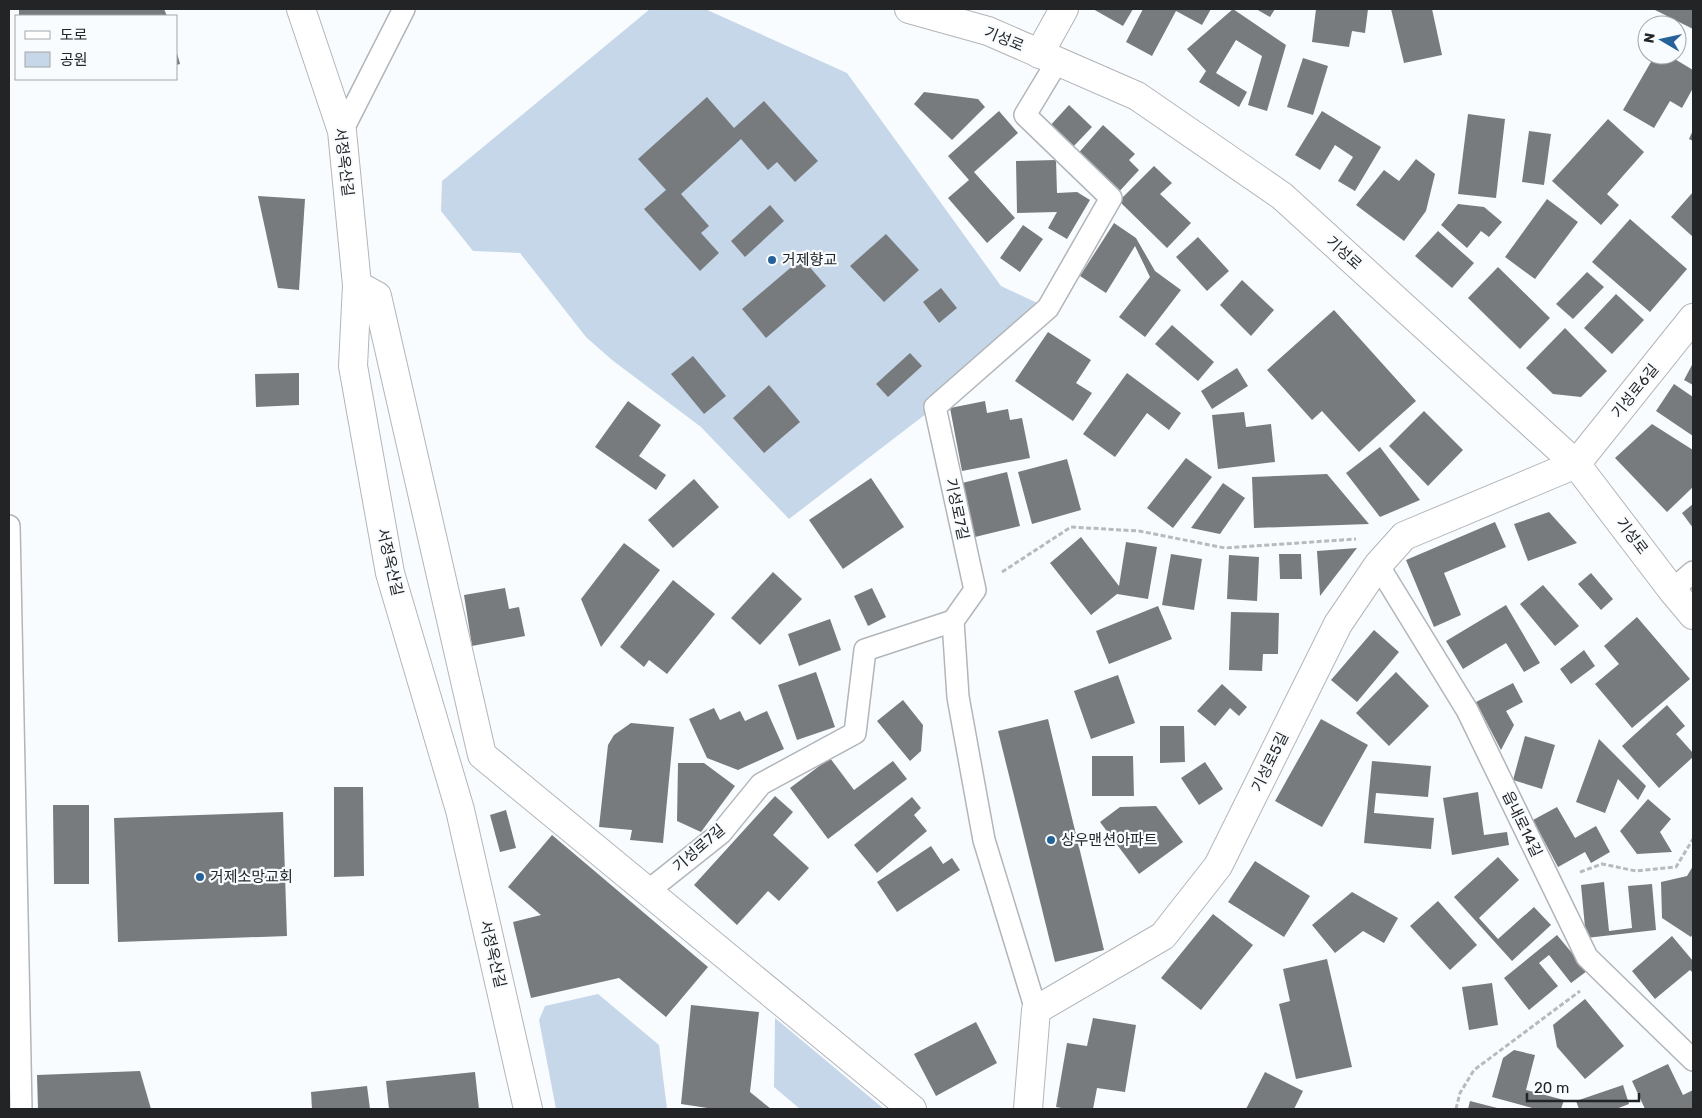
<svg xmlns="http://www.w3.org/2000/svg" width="1702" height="1118" font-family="Rubik,'Noto Sans KR',sans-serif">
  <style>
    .green { fill: #c6d7e9 }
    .building { fill: #787b7e }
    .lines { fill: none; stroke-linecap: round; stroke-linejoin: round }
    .service-casing { stroke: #b2b5b9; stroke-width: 24 }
    .minor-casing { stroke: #b2b5b9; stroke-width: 30 }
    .path { stroke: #b8babd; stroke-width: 3; stroke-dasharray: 5 2.5; stroke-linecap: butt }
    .service { stroke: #fff; stroke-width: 21 }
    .minor { stroke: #fff; stroke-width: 28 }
    .poi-dot { fill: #266299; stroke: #f9fcff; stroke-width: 2 }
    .labels { text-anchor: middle; stroke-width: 4.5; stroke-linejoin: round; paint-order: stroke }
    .street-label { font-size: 15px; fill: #232425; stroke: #f9fcff }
    .poi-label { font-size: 15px; fill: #232425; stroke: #f9fcff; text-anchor: start }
  </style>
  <rect width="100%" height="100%" fill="#f9fcff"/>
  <!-- green -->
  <g class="green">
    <path d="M650,9H705L847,73L1001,286L1048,308L935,407L789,519L701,427L612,360L586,337L520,253L473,251L441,211L442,181Z"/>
    <path d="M598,994L659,1045L667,1109H556L539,1020L545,1006Z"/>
    <path d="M775,1018L884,1109H800L774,1087Z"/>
  </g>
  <!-- building -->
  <g class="building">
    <path d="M19,9H164L167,16H19Z"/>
    <path d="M1093,9H1133L1123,26Z"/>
    <path d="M1143,9H1211L1202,25L1176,11L1152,56L1126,42Z"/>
    <path d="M1233,9L1286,45L1267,111L1248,105L1262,56L1236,40L1216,73L1247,92L1239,107L1199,82L1206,71L1187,49Z"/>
    <path d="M1256,9H1275L1270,17Z"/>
    <path d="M1316,9H1368L1365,33L1352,31L1349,47L1312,42Z"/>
    <path d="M1391,9H1432L1442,55L1404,63Z"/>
    <path d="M1653,9H1693V29Z"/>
    <path d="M177,53L180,64L176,65Z"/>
    <path d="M1655,55H1668L1693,70V88L1682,108L1670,101L1654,128L1623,110Z"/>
    <path d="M1303,58L1328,66L1313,115L1287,107Z"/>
    <path d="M924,92L978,99L985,107L952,140L914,104Z"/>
    <path d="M707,97L734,128L764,101L818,161L795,182L777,162L768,170L741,139L681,194L709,226L701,233L719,253L700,271L644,209L666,190L638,159Z"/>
    <path d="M1069,105L1092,127L1071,149L1048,128Z"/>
    <path d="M999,111L1018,133L974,172L1015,218L987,243L948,198L969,180L948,156Z"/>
    <path d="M1322,111L1381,147L1355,191L1338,181L1353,157L1335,145L1320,170L1295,155Z"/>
    <path d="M1468,114L1505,119L1496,198L1458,194Z"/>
    <path d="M1608,119L1644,152L1607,194L1619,205L1601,225L1552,181Z"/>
    <path d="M1103,125L1135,154L1129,160L1139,170L1116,195L1075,157Z"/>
    <path d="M1693,130V141L1689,139Z"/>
    <path d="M1529,131L1551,134L1544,185L1522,182Z"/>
    <path d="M1416,159L1435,174L1426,211L1404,241L1356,205L1384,170L1399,181Z"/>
    <path d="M1056,160L1057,193L1077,192L1090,200L1067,239L1048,228L1057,212L1017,213L1016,161Z"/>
    <path d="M1154,166L1172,183L1160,194L1191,223L1167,248L1119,201Z"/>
    <path d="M1693,192V237L1671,217Z"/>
    <path d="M258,196L305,199L299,290L278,288Z"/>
    <path d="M1547,199L1578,222L1535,279L1505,257Z"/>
    <path d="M1458,204L1484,207L1502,222L1489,237L1481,231L1467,248L1441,225Z"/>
    <path d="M770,205L784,221L745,257L731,241Z"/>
    <path d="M1630,219L1687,269L1650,312L1592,262Z"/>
    <path d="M1114,223L1136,238L1155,271L1181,290L1145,337L1119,317L1150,277L1135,246L1106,293L1080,276Z"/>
    <path d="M1023,225L1043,239L1020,272L1000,258Z"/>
    <path d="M1438,231L1474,263L1452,288L1415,256Z"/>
    <path d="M886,234L919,270L884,302L850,266Z"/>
    <path d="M1198,237L1229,271L1207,291L1176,257Z"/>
    <path d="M802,258L826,286L766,338L742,309Z"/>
    <path d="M1498,267L1550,318L1520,349L1468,298Z"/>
    <path d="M1587,272L1604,287L1573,319L1556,304Z"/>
    <path d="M1242,280L1274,310L1251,336L1220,305Z"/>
    <path d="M941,288L957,308L939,323L923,302Z"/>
    <path d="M1616,294L1644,320L1612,354L1584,328Z"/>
    <path d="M1334,310L1416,401L1359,452L1322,411L1312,420L1267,370Z"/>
    <path d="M1172,325L1214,362L1198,381L1155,344Z"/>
    <path d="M1565,328L1607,371L1581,397L1553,394L1526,368Z"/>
    <path d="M1048,332L1091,360L1076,383L1092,393L1073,421L1015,381Z"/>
    <path d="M910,353L922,366L888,397L876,384Z"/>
    <path d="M693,356L726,396L704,414L671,374Z"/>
    <path d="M1693,363V385L1684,380Z"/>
    <path d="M1237,368L1248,386L1212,409L1201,391Z"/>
    <path d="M299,373V405L256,407L255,374Z"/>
    <path d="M1127,373L1181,413L1169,430L1147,413L1115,457L1083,434Z"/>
    <path d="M1674,384L1693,397V436L1656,411Z"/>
    <path d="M769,385L800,422L764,453L733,418Z"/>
    <path d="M628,401L661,425L639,456L666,475L656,490L595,447Z"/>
    <path d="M985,401L987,413L1008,409L1010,420L1022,418L1030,458L962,471L950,408Z"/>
    <path d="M1424,411L1463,450L1428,486L1389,446Z"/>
    <path d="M1244,412L1246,427L1271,424L1275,462L1218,469L1212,415Z"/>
    <path d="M1652,424L1693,450V487L1667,512L1615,458Z"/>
    <path d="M1380,447L1420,500L1380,517L1346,473Z"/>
    <path d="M1186,458L1212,477L1173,528L1147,508Z"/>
    <path d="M1067,459L1081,510L1032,524L1018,472Z"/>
    <path d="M1007,472L1020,526L975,537L962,483Z"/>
    <path d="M1327,474L1369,524L1254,528L1252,477Z"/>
    <path d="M871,478L904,527L843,569L809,520Z"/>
    <path d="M694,479L719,507L673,548L648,520Z"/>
    <path d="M1223,483L1245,498L1220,534L1191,528Z"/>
    <path d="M1693,504V528L1682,513Z"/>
    <path d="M1549,512L1577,543L1528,561L1514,524Z"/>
    <path d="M1495,522L1506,547L1444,573L1461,615L1434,627L1406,560Z"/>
    <path d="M1081,537L1119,586L1126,542L1157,547L1148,599L1117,594L1091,615L1050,563Z"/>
    <path d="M624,543L660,570L601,647L581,599Z"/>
    <path d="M1357,548L1320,596L1317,551Z"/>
    <path d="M1171,554L1202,559L1194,610L1162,605Z"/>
    <path d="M1279,554H1301L1302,579H1280Z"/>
    <path d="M1229,555L1259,557L1257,601L1227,599Z"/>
    <path d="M773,572L802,599L760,645L731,618Z"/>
    <path d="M1591,573L1613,599L1601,610L1578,584Z"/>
    <path d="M673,580L715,614L667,674L649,660L644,667L620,647Z"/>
    <path d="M1543,585L1579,626L1555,646L1520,604Z"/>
    <path d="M505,588L509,609L519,607L525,636L472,646L464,595Z"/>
    <path d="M872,588L886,617L868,626L854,596Z"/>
    <path d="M1506,605L1540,663L1524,672L1506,643L1463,669L1446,641Z"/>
    <path d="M1158,606L1172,639L1109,664L1096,631Z"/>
    <path d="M1231,612L1279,613L1278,654H1263L1262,671L1229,670Z"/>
    <path d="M1637,617L1690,679L1632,728L1595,684L1619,664L1604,646Z"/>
    <path d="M830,619L841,650L799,666L788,634Z"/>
    <path d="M1374,630L1399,652L1357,702L1331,680Z"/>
    <path d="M1584,650L1595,666L1571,684L1560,669Z"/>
    <path d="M816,672L835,727L797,740L778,685Z"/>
    <path d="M1396,672L1429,706L1389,746L1356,713Z"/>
    <path d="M1118,675L1135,723L1091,739L1074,691Z"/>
    <path d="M1513,683L1523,702L1506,711L1514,725L1501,750L1476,702Z"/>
    <path d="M1222,684L1247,707L1239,716L1230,708L1215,726L1197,711Z"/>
    <path d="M903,700L923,725L921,751L910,761L877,721Z"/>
    <path d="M1667,705L1685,726L1676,734L1693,753V757L1659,788L1622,746Z"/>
    <path d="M714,708L720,720L740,711L745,721L767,711L784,749L738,770L707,758L689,719Z"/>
    <path d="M1048,719L1104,950L1055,962L998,731Z"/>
    <path d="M1321,719L1368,745L1322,827L1275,801Z"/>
    <path d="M631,723L674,727L663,843L630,840L632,830L599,827L608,745L614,735Z"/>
    <path d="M1160,726H1184L1185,762L1160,763Z"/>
    <path d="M1525,736L1555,745L1542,789L1513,780Z"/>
    <path d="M1599,739L1646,786L1638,800L1618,779L1605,813L1576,802Z"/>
    <path d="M1092,756H1133L1134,796H1092Z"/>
    <path d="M830,758L854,790L893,761L907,779L828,839L790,788Z"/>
    <path d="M1372,761L1431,766L1428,797L1376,793L1374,813L1434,818L1431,849L1364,843Z"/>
    <path d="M1205,762L1223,789L1199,805L1181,778Z"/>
    <path d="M678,763H704L735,786L701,832L677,821Z"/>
    <path d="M334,787H363L364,876L334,877Z"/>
    <path d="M1478,792L1484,835L1507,832L1509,845L1452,855L1443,798Z"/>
    <path d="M775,796L793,812L773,835L809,868L779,901L768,891L737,925L694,885Z"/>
    <path d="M912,797L921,808L914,815L927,831L877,873L854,845Z"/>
    <path d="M1648,799L1671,819L1660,832L1672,852L1637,854L1620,831Z"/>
    <path d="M53,805H89V884H54Z"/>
    <path d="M1156,806L1183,842L1139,874L1100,822L1120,807Z"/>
    <path d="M1557,807L1575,838L1596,826L1610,852L1591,863L1585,852L1558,867L1533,820Z"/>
    <path d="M506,810L516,848L500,852L490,815Z"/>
    <path d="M283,812L287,936L118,942L114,818Z"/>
    <path d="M552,835L708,967L666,1017L619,978L531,998L513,922L541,915L508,887Z"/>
    <path d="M931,846L943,864L952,858L960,870L897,912L877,882Z"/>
    <path d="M1498,857L1519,880L1479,918L1498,939L1534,907L1551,925L1512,961L1454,897Z"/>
    <path d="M1255,861L1310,896L1284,937L1228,902Z"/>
    <path d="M1693,866V934L1691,937L1662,918L1661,882L1687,876Z"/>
    <path d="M1604,882L1609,931L1632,928L1628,886L1652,884L1656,930L1586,938L1581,885Z"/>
    <path d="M1352,892L1398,918L1384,943L1363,931L1335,953L1312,925Z"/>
    <path d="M1438,901L1477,945L1450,970L1410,926Z"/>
    <path d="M1213,914L1253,945L1201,1010L1161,978Z"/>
    <path d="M1557,935L1587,971L1571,983L1549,955L1539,963L1558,986L1529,1010L1504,978Z"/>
    <path d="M1672,936L1693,961V973L1690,970L1655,999L1632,971Z"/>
    <path d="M1327,959L1352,1067L1296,1079L1279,1004L1290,1001L1283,969Z"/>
    <path d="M1492,983L1498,1025L1469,1030L1462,987Z"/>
    <path d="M1585,999L1624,1046L1585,1079L1557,1047L1553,1025Z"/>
    <path d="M691,1005L759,1012L750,1092L771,1109H714L681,1104Z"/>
    <path d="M1093,1018L1136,1025L1125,1092L1097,1088L1093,1109H1067L1056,1107L1067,1043L1087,1046Z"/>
    <path d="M976,1022L997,1063L936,1096L914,1054Z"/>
    <path d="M1514,1050L1535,1055L1526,1090L1564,1100L1561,1109H1536L1492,1097L1503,1058Z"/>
    <path d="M1668,1064L1683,1095L1693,1090V1108L1690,1109H1645L1632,1081Z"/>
    <path d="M140,1071L151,1109H38L37,1075Z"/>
    <path d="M475,1072L479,1109H389L386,1081Z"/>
    <path d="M1265,1072L1303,1091L1294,1109H1246Z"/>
    <path d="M1623,1085L1629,1104L1616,1109H1579L1576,1101Z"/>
    <path d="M367,1086L370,1109H312L311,1092Z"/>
    <path d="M1470,1101L1501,1109H1468Z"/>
  </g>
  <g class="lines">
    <!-- service casing -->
    <g class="service-casing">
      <g id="service">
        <path d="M342,131L404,9"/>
        <path d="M9,526L21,1109"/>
        <path d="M1378,565L1467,710L1587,957L1693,1060"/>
        <path d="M1672,590L1693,572"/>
        <path d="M953,621L958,697L984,840L1036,1010"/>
        <path d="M648,891L721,833L761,784L855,733L865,650L953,621L975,590L935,407L1048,308L1111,198L1025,115L1057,62"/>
      </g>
    </g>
    <!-- minor casing -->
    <g class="minor-casing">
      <g id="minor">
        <path d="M301,9L342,131L357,285L353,366L390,573L460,810L528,1109"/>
        <path d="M909,9L988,31L1137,96L1282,196L1576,464L1672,590L1693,615"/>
        <path d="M1039,54L1064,9"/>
        <path d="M357,285L377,296L482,755L912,1109"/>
        <path d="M1028,1109L1036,1010L1163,936L1218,866L1338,624L1378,565L1404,536L1576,464L1693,318"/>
      </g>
    </g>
    <!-- path -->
    <g class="path">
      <path d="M1002,572L1071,527L1139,531L1225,548L1356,539"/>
      <path d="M1580,872L1602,864L1636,871L1676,867L1693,839"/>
      <path d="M1456,1109L1460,1093L1474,1070L1580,991"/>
    </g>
    <!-- service -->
    <use href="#service" class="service"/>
    <!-- minor -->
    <use href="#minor" class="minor"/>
  </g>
  <!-- markers -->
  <g class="poi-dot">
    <circle cx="772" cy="260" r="5"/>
    <circle cx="1051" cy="840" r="5"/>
    <circle cx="200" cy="877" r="5"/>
  </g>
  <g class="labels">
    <!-- street labels -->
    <g class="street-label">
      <text transform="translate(1004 39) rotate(22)" y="5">기성로</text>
      <text transform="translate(344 162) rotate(83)" y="5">서정옥산길</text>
      <text transform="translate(1344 253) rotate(42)" y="5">기성로</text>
      <text transform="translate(1635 391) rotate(-51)" y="5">기성로6길</text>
      <text transform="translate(957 509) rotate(78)" y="5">기성로7길</text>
      <text transform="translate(1632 536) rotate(53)" y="5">기성로</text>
      <text transform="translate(390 562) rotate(77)" y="5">서정옥산길</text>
      <text transform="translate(1270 762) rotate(-64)" y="5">기성로5길</text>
      <text transform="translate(1522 824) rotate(64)" y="5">읍내로14길</text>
      <text transform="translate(699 848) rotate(-41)" y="5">기성로7길</text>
      <text transform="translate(493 954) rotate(77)" y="5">서정옥산길</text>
    </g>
    <!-- poi labels -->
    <g class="poi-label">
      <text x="782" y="265">거제향교</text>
      <text x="1061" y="845">상우맨션아파트</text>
      <text x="210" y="882">거제소망교회</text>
    </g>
  </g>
  <!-- border -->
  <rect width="1702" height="1118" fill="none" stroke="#232425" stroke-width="20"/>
  <!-- legend -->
  <rect x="15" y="15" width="162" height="65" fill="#f9fcff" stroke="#a3a6a8"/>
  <rect x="25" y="31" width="25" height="8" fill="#ffffff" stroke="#a3a6a8"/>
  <text x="60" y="40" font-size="15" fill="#232425">도로</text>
  <rect x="25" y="52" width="25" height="15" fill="#c6d7e9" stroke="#a3a6a8"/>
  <text x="60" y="65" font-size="15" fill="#232425">공원</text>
  <!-- north arrow -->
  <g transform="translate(1662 40) rotate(279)"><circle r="24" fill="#f9fcff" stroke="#a3a6a8"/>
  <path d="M0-4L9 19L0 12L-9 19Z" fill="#266299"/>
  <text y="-8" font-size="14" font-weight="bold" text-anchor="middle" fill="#232425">N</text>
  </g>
  <!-- scale -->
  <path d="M1527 1093v8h112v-8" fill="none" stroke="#232425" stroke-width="2.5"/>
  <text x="1534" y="1093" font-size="15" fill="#232425" stroke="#f9fcff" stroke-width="4" paint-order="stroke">20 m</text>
</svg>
